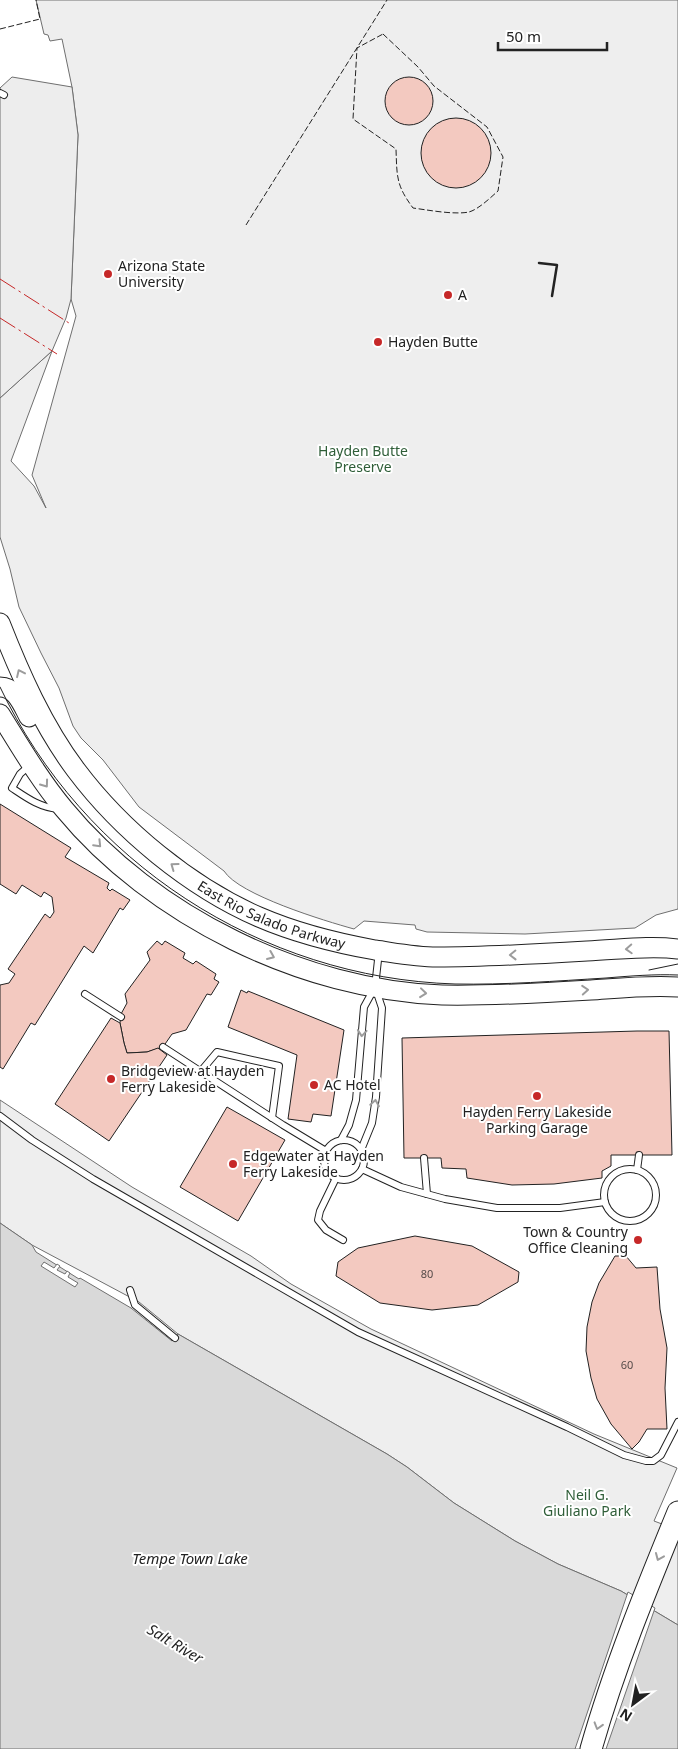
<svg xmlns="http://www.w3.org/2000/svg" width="678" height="1749" font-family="'Noto Sans',sans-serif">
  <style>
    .green { fill: #eee; stroke: #6f6f6f }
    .parking { fill: #ededed; stroke: #6f6f6f }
    .water { fill: #d9d9d9; stroke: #6f6f6f }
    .pier { fill: #fff; stroke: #6f6f6f }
    .building { fill: #f3c9c0; stroke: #222 }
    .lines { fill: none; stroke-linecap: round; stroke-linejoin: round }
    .lane-casing { stroke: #222; stroke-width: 8 }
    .secondary-casing { stroke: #222; stroke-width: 21 }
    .primary-casing { stroke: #222; stroke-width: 23 }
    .lane { stroke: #fff; stroke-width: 6 }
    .secondary { stroke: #fff; stroke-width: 19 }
    .primary { stroke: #fff; stroke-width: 21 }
    .tram { stroke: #222; stroke-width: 1 }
    .fence { stroke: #222; stroke-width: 1; stroke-dasharray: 6 2.5; stroke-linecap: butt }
    .wall { stroke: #222; stroke-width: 2.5 }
    .power { stroke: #c62828; stroke-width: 1; stroke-dasharray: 18 4 2.5 4; stroke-linecap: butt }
    .oneway { stroke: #9c9c9c }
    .poi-dot { fill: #c62828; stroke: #fff; stroke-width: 2 }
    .labels { text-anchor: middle; stroke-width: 4; stroke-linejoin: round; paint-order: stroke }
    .number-label { font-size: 11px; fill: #564c4a }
    .poi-label { font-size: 14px; fill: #222; stroke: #fff; text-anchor: start }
    .park-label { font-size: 14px; fill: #2f5e38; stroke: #fff }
    .street-label { font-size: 14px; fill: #222; stroke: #fff }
    .water-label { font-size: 15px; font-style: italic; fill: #222; stroke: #fff }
  </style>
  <rect width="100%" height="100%" fill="#fff"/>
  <!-- green -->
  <g class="green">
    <path d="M36,0H678V909L656,915L635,928L525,934L427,932L416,929L415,925L364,921L354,929C325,921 239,895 224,871L139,807L103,760L81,738L73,726L59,688L41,653L19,607L10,569L0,537V398L52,351L11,461L34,486L46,508L32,475L76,316L71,299L78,135L72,87L62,39L50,41L48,35L44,34Z"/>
    <path d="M0,1100L132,1187L251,1256L291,1284L371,1329L594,1434L677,1468L654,1521L678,1530V1625L621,1591L558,1564L515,1541L454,1503L407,1467L387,1454L178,1334L139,1302L32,1245L0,1223Z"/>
  </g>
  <!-- parking -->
  <path class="parking" d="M12,77L72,87L78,135L71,299L66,318L52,351L0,398V88Z"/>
  <!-- water -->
  <path class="water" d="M0,1223L32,1245L36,1252L79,1279L80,1278L131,1308L172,1341L178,1334L387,1454L407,1467L454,1503L515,1541L558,1564L621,1591L678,1625V1749H0Z"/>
  <!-- pier -->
  <g class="pier">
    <path d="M44,1262L54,1268L57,1264L60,1266L57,1270L65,1274L67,1271L70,1273L68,1277L78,1283L75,1287L41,1266Z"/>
    <path d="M628,1592L655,1608L606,1749H575Z"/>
  </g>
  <!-- building -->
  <g class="building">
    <circle cx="409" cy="101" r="24"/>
    <circle cx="456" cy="153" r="35"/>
    <path d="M0,804L71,848L65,857L109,883L107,888L110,891L112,889L130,900L123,910L120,908L93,953L84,946L35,1025L31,1023L3,1069L0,1067V985L9,983L15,974L8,969L45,914L50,918L54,912L52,897L44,892L41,897L22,885L16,894L0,884Z"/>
    <path d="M157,941L162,945L165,941L185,953L183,958L193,964L196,961L216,974L214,979L219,982L211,995L207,994L186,1030L172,1034L163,1047L147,1052L127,1053L124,1043L120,1023L121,1014L127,1003L125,994L150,960L147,952Z"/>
    <path d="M241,990L247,993L248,991L344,1030L331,1116L313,1114L311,1122L288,1119L297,1055L228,1027Z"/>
    <path d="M111,1018L120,1023L124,1043L127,1053L147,1052L158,1048L167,1055L109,1141L55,1104Z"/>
    <path d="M637,1031H669L672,1155H611V1166L602,1171V1178L554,1184L512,1185L467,1178L466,1169L442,1168L441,1158H404L402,1038Z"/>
    <path d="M227,1107L285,1140L238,1221L180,1187Z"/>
    <path d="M415,1236L472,1246L519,1272L518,1282L478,1305L432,1310L380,1303L336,1276L338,1262L358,1248Z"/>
    <path d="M615,1256H626L636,1268L657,1267L660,1309L667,1348L665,1388L667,1429H647L639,1442L632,1449L611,1424L597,1399L591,1378L586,1351L587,1327L592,1302L599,1283Z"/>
  </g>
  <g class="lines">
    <!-- lane casing -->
    <g class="lane-casing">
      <g id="lane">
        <path d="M0,93L4,95"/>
        <path d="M30,765L20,774L12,788C27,798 39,807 58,809"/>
        <path d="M85,994L121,1017"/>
        <path d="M163,1047L283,1125L326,1151"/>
        <path d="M201,1071L217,1052L279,1066L272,1118"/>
        <path d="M0,1116L32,1140L93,1179L358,1332L567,1427L624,1455L646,1461H653L661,1455L678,1422"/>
        <path d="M341,1140L349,1125L356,1100L364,1007L375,987L379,951"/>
        <circle cx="344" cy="1160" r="20"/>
        <path d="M361,1150L372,1123L376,1097L382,1008L376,990"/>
        <path d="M424,1158L427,1194"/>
        <path d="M362,1169L401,1187L445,1199L497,1208H560L605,1202"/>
        <circle cx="630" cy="1195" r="26"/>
        <path d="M637,1170L639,1155"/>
        <path d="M336,1178L320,1211L318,1220L326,1230L343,1240"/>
        <path d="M130,1290L135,1305L175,1338"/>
      </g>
    </g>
    <!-- secondary casing -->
    <g class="secondary-casing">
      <g id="secondary">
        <path id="s1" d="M0,623C20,674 43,726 76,770C121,830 190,887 259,917C296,933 336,943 375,950C396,953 416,957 437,957C487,957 537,954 587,951C617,950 648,945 678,949"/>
        <path d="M0,687C16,687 22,704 29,717"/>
        <path d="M0,714C20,746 39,779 64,809C152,916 303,990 442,995C492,996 542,993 591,990C620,988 649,985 678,987"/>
      </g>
    </g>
    <!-- primary casing -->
    <g class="primary-casing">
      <path id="primary" d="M591,1749C614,1668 646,1590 678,1512"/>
    </g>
    <!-- lane -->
    <use href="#lane" class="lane"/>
    <!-- secondary -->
    <use href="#secondary" class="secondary"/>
    <!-- primary -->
    <use href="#primary" class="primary"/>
    <!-- tram -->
    <g class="tram">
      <path d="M0,687C83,862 261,978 455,984C505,985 556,981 606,978C630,976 654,974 678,975"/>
      <path d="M649,970L678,964"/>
    </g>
    <!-- fence -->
    <g class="fence">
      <path d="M0,29L40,19L36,0"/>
      <path d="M383,34L418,67L434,86L487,127L503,157L498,191C490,198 479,209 469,212C454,215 428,210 413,208C396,185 397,177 396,149L353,119L357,48Z"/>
      <path d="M246,225L387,0"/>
    </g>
    <!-- wall -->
    <path class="wall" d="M539,263L557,265L552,296"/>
    <!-- power -->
    <g class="power">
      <path d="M0,279L69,323"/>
      <path d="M0,318L57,354"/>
    </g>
  </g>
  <!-- one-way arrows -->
  <defs><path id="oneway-chevron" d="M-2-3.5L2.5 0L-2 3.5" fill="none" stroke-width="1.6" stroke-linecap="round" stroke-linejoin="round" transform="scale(1.25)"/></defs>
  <g class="oneway">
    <use href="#oneway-chevron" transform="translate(20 673) rotate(-115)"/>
    <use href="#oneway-chevron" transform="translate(45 784) rotate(54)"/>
    <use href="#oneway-chevron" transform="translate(98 844) rotate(46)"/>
    <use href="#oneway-chevron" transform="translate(174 866) rotate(-144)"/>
    <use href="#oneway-chevron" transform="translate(629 949) rotate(177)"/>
    <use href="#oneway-chevron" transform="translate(513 955) rotate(179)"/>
    <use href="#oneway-chevron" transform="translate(271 956) rotate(23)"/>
    <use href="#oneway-chevron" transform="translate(585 990) rotate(-4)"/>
    <use href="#oneway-chevron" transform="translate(423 993) rotate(6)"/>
    <use href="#oneway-chevron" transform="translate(362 1033) rotate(95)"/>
    <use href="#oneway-chevron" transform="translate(375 1103) rotate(-81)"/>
    <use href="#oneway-chevron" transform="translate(659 1557) rotate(113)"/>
    <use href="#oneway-chevron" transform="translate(598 1726) rotate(107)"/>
  </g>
  <!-- markers -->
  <g class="poi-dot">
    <circle cx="108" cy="274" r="5"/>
    <circle cx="448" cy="295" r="5"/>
    <circle cx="378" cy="342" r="5"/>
    <circle cx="111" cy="1079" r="5"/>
    <circle cx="314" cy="1085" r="5"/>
    <circle cx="537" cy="1096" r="5"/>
    <circle cx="233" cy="1164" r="5"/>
    <circle cx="638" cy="1240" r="5"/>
  </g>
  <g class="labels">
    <!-- number labels -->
    <g class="number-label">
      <text x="427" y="1278">80</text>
      <text x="627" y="1369">60</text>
    </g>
    <!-- poi labels -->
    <g class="poi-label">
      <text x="118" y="271">Arizona State<tspan x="118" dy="16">University</tspan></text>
      <text x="458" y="300">A</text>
      <text x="388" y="347">Hayden Butte</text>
      <text x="121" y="1076">Bridgeview at Hayden<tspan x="121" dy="16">Ferry Lakeside</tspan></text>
      <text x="324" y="1090">AC Hotel</text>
      <text x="537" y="1117" text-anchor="middle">Hayden Ferry Lakeside<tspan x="537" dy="16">Parking Garage</tspan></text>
      <text x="243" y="1161">Edgewater at Hayden<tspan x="243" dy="16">Ferry Lakeside</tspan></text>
      <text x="628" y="1237" text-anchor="end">Town &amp; Country<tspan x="628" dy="16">Office Cleaning</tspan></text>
    </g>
    <!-- park labels -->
    <g class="park-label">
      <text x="363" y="456">Hayden Butte<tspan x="363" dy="16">Preserve</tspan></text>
      <text x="587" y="1500">Neil G.<tspan x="587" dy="16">Giuliano Park</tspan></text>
    </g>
    <!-- street labels -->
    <g class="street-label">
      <text dy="5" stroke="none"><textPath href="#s1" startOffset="414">East Rio Salado Parkway</textPath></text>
    </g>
    <!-- water labels -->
    <g class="water-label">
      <text x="190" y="1564">Tempe Town Lake</text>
      <text transform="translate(175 1644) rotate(31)" y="5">Salt River</text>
    </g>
  </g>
  <!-- north arrow -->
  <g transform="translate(633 1704) rotate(212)" stroke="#ffffff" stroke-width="4" paint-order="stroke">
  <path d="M0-4L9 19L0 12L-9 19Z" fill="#222222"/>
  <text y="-8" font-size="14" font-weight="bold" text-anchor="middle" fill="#222222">N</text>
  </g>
  <!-- scale -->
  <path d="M498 42v8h109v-8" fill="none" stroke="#222222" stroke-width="2.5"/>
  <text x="506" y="42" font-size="15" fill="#222222" stroke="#ffffff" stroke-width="4" paint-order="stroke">50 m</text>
</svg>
